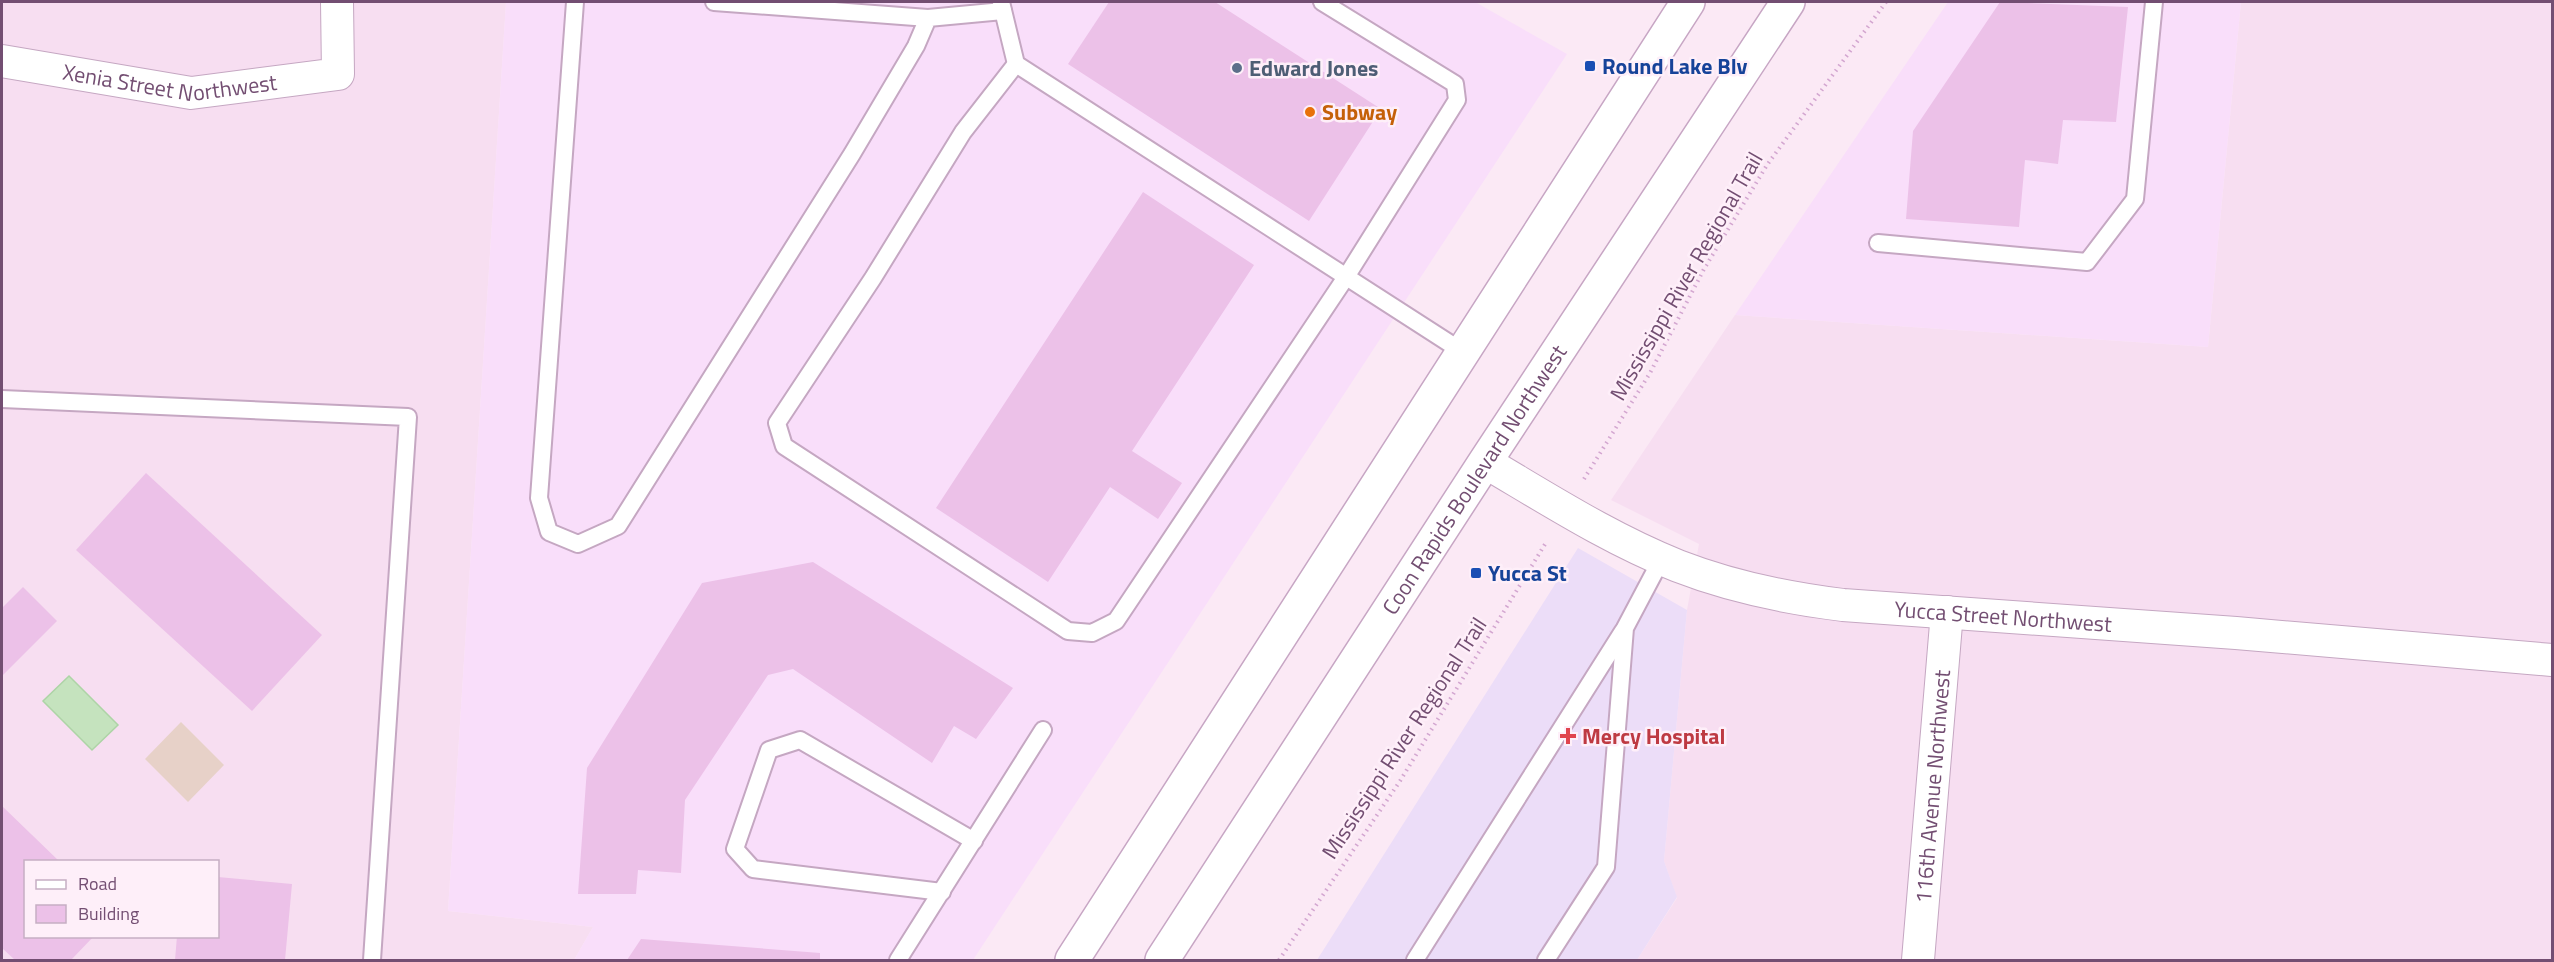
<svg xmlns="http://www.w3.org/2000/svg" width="2554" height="962" font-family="'Titillium Web',sans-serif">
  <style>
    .residential { fill: #f7def1; fill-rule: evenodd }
    .commercial { fill: #f9defa }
    .medical { fill: #ecddf8 }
    .green { fill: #e7d1c8 }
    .water { fill: #c5e3be; stroke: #add4a6; stroke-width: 1.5 }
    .building { fill: #ecc1e8 }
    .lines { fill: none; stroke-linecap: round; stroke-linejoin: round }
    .lane-casing { stroke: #c5a7c2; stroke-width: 20 }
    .street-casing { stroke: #c5a7c2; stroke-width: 34 }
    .secondary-casing { stroke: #c7a6c4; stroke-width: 36 }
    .path { stroke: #d3a6d0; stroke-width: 4; stroke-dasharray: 1.5 4.5; stroke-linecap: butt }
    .lane { stroke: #fff; stroke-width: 16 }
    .street { stroke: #fff; stroke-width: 32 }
    .secondary { stroke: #fff; stroke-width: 33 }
    .transit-dot { fill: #1a4fb4; stroke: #feeff9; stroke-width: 2 }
    .service-dot { fill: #5c6f8a; stroke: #feeff9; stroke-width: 2 }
    .food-dot { fill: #e8710a; stroke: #feeff9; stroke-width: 2 }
    .health-dot { fill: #e0444e; stroke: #feeff9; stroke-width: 2 }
    .labels { text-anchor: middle; stroke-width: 5; stroke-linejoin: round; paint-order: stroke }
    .transit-label { font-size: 22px; font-weight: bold; fill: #164399; stroke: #feeff9; text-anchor: start }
    .service-label { font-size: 22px; font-weight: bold; fill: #4e5e75; stroke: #feeff9; text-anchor: start }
    .street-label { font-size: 22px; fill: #734e72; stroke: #feeff9 }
    .food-label { font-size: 22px; font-weight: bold; fill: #c56008; stroke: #feeff9; text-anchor: start }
    .health-label { font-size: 22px; font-weight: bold; fill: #be3a42; stroke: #feeff9; text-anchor: start }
  </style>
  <rect width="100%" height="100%" fill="#fbe9f5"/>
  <!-- residential -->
  <g class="residential">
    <path d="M2,2H506L448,911L593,927L574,960H2ZM26,862H218V936H26Z"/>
    <path d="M2241,2H2552V960H1637L1677,898L1664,861L1687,610L1699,544L1611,500L1735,315L2208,347Z"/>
  </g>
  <!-- commercial -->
  <g class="commercial">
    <path d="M506,2H1475L1567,54L973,960H574L593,927L448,911Z"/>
    <path d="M1948,2H2241L2208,347L1735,315Z"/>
  </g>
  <!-- medical -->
  <path class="medical" d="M1578,548L1687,610L1664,861L1677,897L1637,960H1317Z"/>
  <!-- green -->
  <path class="green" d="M181,722L224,765L188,802L145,759Z"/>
  <!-- water -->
  <path class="water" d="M69,676L118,725L92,750L43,701Z"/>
  <!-- building -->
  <g class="building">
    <path d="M1109,2H1215L1381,109L1309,221L1068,64Z"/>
    <path d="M2000,2L2128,7L2116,122L2063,120L2058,164L2025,160L2019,227L1906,219L1913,131Z"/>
    <path d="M1143,192L1254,265L1132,451L1182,483L1158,519L1110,487L1048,582L936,508Z"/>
    <path d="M146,473L322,635L252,711L76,550Z"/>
    <path d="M813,562L1013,688L976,739L954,726L932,763L793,669L768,675L685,800L681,873L638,870L636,894H578L587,768L702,583Z"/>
    <path d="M23,587L57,621L2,676V608Z"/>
    <path d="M2,806L60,862H26V936H94L71,960H15L2,948Z"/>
    <path d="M218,877L292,884L285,960H175L177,936H218Z"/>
    <path d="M641,939L820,953V960H627Z"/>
  </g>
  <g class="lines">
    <!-- lane casing -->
    <g class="lane-casing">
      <g id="lane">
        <path d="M575,2L539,498L549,532L578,544L618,526L852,154L916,46L928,18L1003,11"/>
        <path d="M714,2L928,18"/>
        <path d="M1001,2L1016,64L1463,352"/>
        <path d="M1016,64L963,132L873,278L777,423L784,446L1068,631L1092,633L1116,621L1346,277L1457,100L1455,84L1322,2"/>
        <path d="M1878,243L2087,262L2135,199L2154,2"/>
        <path d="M2,399L408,417L372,960"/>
        <path d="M942,892L753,869L735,849L769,750L800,740L974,841"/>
        <path d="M898,960L1043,730"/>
        <path d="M1415,960L1623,631"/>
        <path d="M1546,960L1606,867L1625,628L1662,558"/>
      </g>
    </g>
    <!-- street casing -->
    <g class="street-casing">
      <g id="street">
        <path id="s1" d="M2,61L191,93L338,74L337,2"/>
        <path id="s2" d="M1485,462C1548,499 1610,539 1678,566C1732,587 1786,598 1843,605L2236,633L2552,660"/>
        <path id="s3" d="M1918,960L1947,612"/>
      </g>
    </g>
    <!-- secondary casing -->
    <g class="secondary-casing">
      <g id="secondary">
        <path d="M1072,960L1688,2"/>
        <path id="s4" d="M1162,960L1485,462L1788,2"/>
      </g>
    </g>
    <!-- path -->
    <g class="path">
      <path d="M1584,479L1650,373L1704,269L1767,165L1886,2"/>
      <path d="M1279,960L1400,781L1547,541"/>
    </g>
    <!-- lane -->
    <use href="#lane" class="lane"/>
    <!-- street -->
    <use href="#street" class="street"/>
    <!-- secondary -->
    <use href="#secondary" class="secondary"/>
  </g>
  <!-- markers -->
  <g class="transit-dot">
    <rect x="1584" y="60" width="12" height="12" rx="3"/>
    <rect x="1470" y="567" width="12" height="12" rx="3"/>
  </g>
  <circle class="service-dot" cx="1237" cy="68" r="6"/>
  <circle class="food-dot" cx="1310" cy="112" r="6"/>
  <path class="health-dot" d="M1565 727h6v6h6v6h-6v6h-6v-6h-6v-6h6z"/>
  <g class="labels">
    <!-- transit labels -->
    <g class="transit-label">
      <text x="1602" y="74">Round Lake Blv</text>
      <text x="1488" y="581">Yucca St</text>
    </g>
    <!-- service labels -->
    <g class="service-label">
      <text x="1249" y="76">Edward Jones</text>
    </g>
    <!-- street labels -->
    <g class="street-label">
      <text dy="8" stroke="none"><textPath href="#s1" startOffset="170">Xenia Street Northwest</textPath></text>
      <text transform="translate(1686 276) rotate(-60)" y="8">Mississippi River Regional Trail</text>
      <text dy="8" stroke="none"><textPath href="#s4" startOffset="573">Coon Rapids Boulevard Northwest</textPath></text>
      <text dy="8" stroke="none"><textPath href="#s2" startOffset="550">Yucca Street Northwest</textPath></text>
      <text transform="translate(1404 738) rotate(-57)" y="8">Mississippi River Regional Trail</text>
      <text dy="8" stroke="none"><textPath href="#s3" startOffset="174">116th Avenue Northwest</textPath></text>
    </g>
    <!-- food labels -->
    <g class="food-label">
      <text x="1322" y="120">Subway</text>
    </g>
    <!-- health labels -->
    <g class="health-label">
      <text x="1582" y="744">Mercy Hospital</text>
    </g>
  </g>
  <!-- border -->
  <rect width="2554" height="962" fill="none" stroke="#734e72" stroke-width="6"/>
  <!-- legend -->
  <rect x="24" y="860" width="195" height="78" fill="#feeff9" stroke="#c6afc3" stroke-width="1.5"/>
  <rect x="36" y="880" width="30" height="9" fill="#ffffff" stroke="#c6afc3" stroke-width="1.5"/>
  <text x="78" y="890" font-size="18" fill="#734e72">Road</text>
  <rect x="36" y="905" width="30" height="18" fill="#ecc1e8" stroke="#c6afc3" stroke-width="1.5"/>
  <text x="78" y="920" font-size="18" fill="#734e72">Building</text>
</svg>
